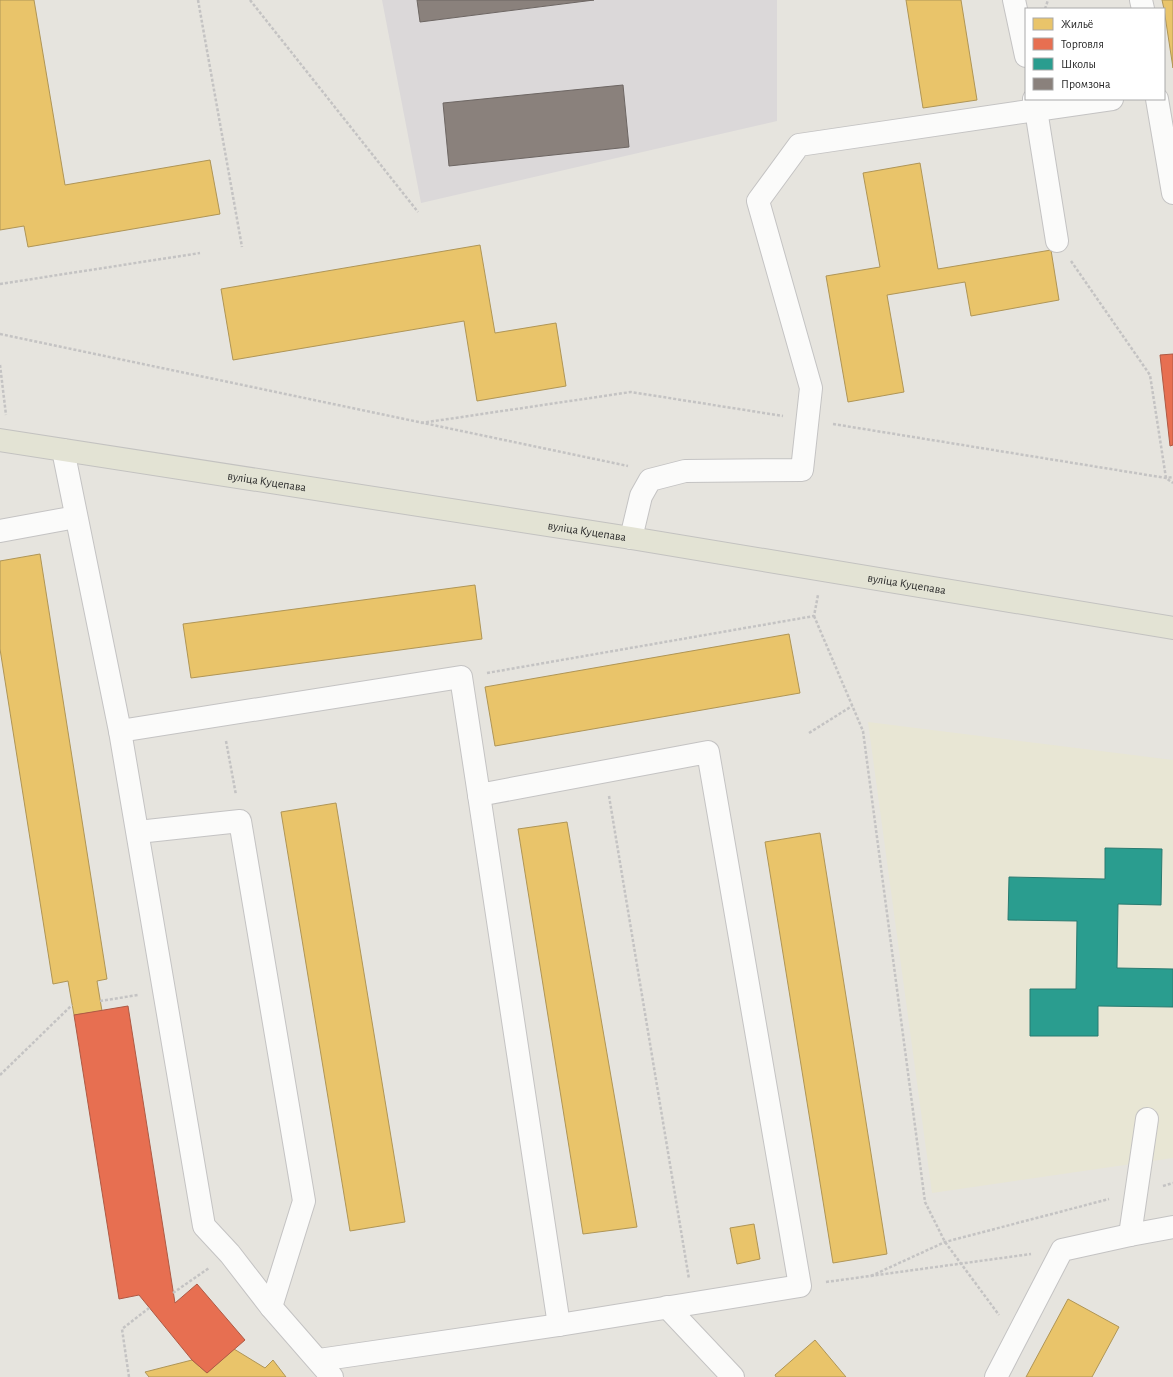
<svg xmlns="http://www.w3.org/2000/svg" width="1173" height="1377" font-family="'Alegreya Sans',sans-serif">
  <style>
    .industrial { fill: #dbd8d9 }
    .education { fill: #e8e6d4 }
    .homes { fill: #e9c46a; stroke: #af9556 }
    .shops { fill: #e76f51; stroke: #ae5a45 }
    .schools { fill: #2a9d8f; stroke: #297a70 }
    .industry { fill: #8a817c; stroke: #6d6663 }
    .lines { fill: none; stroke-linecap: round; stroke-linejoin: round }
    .minor-casing { stroke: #c4c3c3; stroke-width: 24 }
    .major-casing { stroke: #c3c2c0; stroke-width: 24 }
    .path { stroke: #c4c3c3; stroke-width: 2.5; stroke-dasharray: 3 2; stroke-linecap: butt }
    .minor { stroke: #fbfbfa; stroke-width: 22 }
    .major { stroke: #e3e3d4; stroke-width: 22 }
    .labels { text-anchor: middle; stroke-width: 4; stroke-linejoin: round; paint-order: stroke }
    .street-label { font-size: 12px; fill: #282828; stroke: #fff }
  </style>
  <rect width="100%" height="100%" fill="#e6e4de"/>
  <!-- industrial -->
  <path class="industrial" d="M382,0H777V121L421,203Z"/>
  <!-- education -->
  <path class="education" d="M868,722L1173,760V1158L932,1193Z"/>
  <!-- homes -->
  <g class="homes">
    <path d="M0,0H34L65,185L210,160L220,214L28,247L24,226L0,230Z"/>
    <path d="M906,0H961L977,100L923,108Z"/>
    <path d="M1162,0H1173V68L1164,9Z"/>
    <path d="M920,163L938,269L1051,250L1059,300L971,316L965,282L887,295L904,392L848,402L826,276L880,267L863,173Z"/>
    <path d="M480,245L495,333L556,323L566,386L477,401L464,321L233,360L221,289Z"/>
    <path d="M40,554L107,979L97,981L102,1011L74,1015L68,981L53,984L0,649V561Z"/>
    <path d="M475,585L482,639L191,678L183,624Z"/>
    <path d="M789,634L800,693L495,746L485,687Z"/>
    <path d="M336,803L405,1222L350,1231L281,812Z"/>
    <path d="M567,822L637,1227L583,1234L518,829Z"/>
    <path d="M820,833L887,1254L833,1263L765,842Z"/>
    <path d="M754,1224L760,1259L737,1264L730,1228Z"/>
    <path d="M1068,1299L1119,1327L1092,1377H1026Z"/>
    <path d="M815,1340L846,1377H776L775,1375Z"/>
    <path d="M234,1349L265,1368L273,1360L286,1377H149L145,1372L192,1360L207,1373Z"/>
  </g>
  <!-- shops -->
  <g class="shops">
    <path d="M1173,354V445L1170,446L1160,355Z"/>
    <path d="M128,1006L175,1303L197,1284L245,1340L207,1373L192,1360L139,1295L119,1299L74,1015Z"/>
  </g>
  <!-- schools -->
  <path class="schools" d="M1105,848L1162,849L1161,905L1118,904L1117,968L1173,969V1007L1098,1006V1036H1030V989H1076L1077,921L1008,920L1009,877L1105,879Z"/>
  <!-- industry -->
  <g class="industry">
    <path d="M417,0H594L420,22Z"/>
    <path d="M623,85L629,147L449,166L443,103Z"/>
  </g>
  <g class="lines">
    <!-- minor casing -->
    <g class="minor-casing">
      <g id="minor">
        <path d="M1014,0L1026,56"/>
        <path d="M1141,0L1143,9"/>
        <path d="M1034,99L1036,110L1112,99"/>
        <path d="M1157,99L1173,193"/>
        <path d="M63,450L120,731L204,1226L230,1254L271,1307L332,1377"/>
        <path d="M0,531L76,517"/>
        <path d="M631,538L641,496L650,480L685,471L802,470L811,388L758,201L799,145L1036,110L1057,241"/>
        <path d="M120,731L461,677L479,795L708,752L800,1286L559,1325L319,1360"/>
        <path d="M479,795L559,1325"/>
        <path d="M138,832L240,821L304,1201L271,1307"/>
        <path d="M1130,1235L1147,1119"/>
        <path d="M667,1307L733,1377"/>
        <path d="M996,1377L1062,1250L1130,1235L1173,1227"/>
      </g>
    </g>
    <!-- major casing -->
    <g class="major-casing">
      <g id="major">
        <path id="s1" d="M0,440L631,538L1173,628"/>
      </g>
    </g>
    <!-- path -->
    <g class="path">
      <path d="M198,0L242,247"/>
      <path d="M250,0L418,212"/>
      <path d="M1045,9L1048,0"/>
      <path d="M1071,261L1150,375L1166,478L1173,483"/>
      <path d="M0,284L200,253"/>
      <path d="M0,334L628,466"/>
      <path d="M0,365L6,415"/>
      <path d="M421,423L631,392L783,416"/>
      <path d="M833,424L1166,478L1173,477"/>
      <path d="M814,616L863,731L925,1202L945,1242L999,1315"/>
      <path d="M487,673L814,616L818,595"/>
      <path d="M809,733L852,706"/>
      <path d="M226,741L236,795"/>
      <path d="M609,796L689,1279"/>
      <path d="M100,1001L138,995"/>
      <path d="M0,1075L72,1005"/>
      <path d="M1163,1186L1173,1183"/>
      <path d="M871,1276L945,1242L1109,1199"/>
      <path d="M826,1282L1031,1254"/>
      <path d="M173,1293L209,1268"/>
      <path d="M129,1377L122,1329L149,1308"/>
    </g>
    <!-- minor -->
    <use href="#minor" class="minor"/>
    <!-- major -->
    <use href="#major" class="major"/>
  </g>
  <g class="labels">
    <!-- street labels -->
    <g class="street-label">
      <text dy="4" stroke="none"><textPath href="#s1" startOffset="270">вуліца Куцепава</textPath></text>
      <text dy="4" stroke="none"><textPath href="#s1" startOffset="594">вуліца Куцепава</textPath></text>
      <text dy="4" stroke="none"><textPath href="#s1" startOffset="918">вуліца Куцепава</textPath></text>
    </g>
  </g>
  <!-- legend -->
  <rect x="1025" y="8" width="140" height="92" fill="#ffffff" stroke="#a9a9a9"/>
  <rect x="1033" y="18" width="20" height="12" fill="#e9c46a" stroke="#a9a9a9"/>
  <text x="1061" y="28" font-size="12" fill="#282828">Жильё</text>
  <rect x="1033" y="38" width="20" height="12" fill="#e76f51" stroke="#a9a9a9"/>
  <text x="1061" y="48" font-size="12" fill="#282828">Торговля</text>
  <rect x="1033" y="58" width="20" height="12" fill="#2a9d8f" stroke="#a9a9a9"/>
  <text x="1061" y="68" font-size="12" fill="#282828">Школы</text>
  <rect x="1033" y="78" width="20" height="12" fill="#8a817c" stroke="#a9a9a9"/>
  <text x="1061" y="88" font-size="12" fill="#282828">Промзона</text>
</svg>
